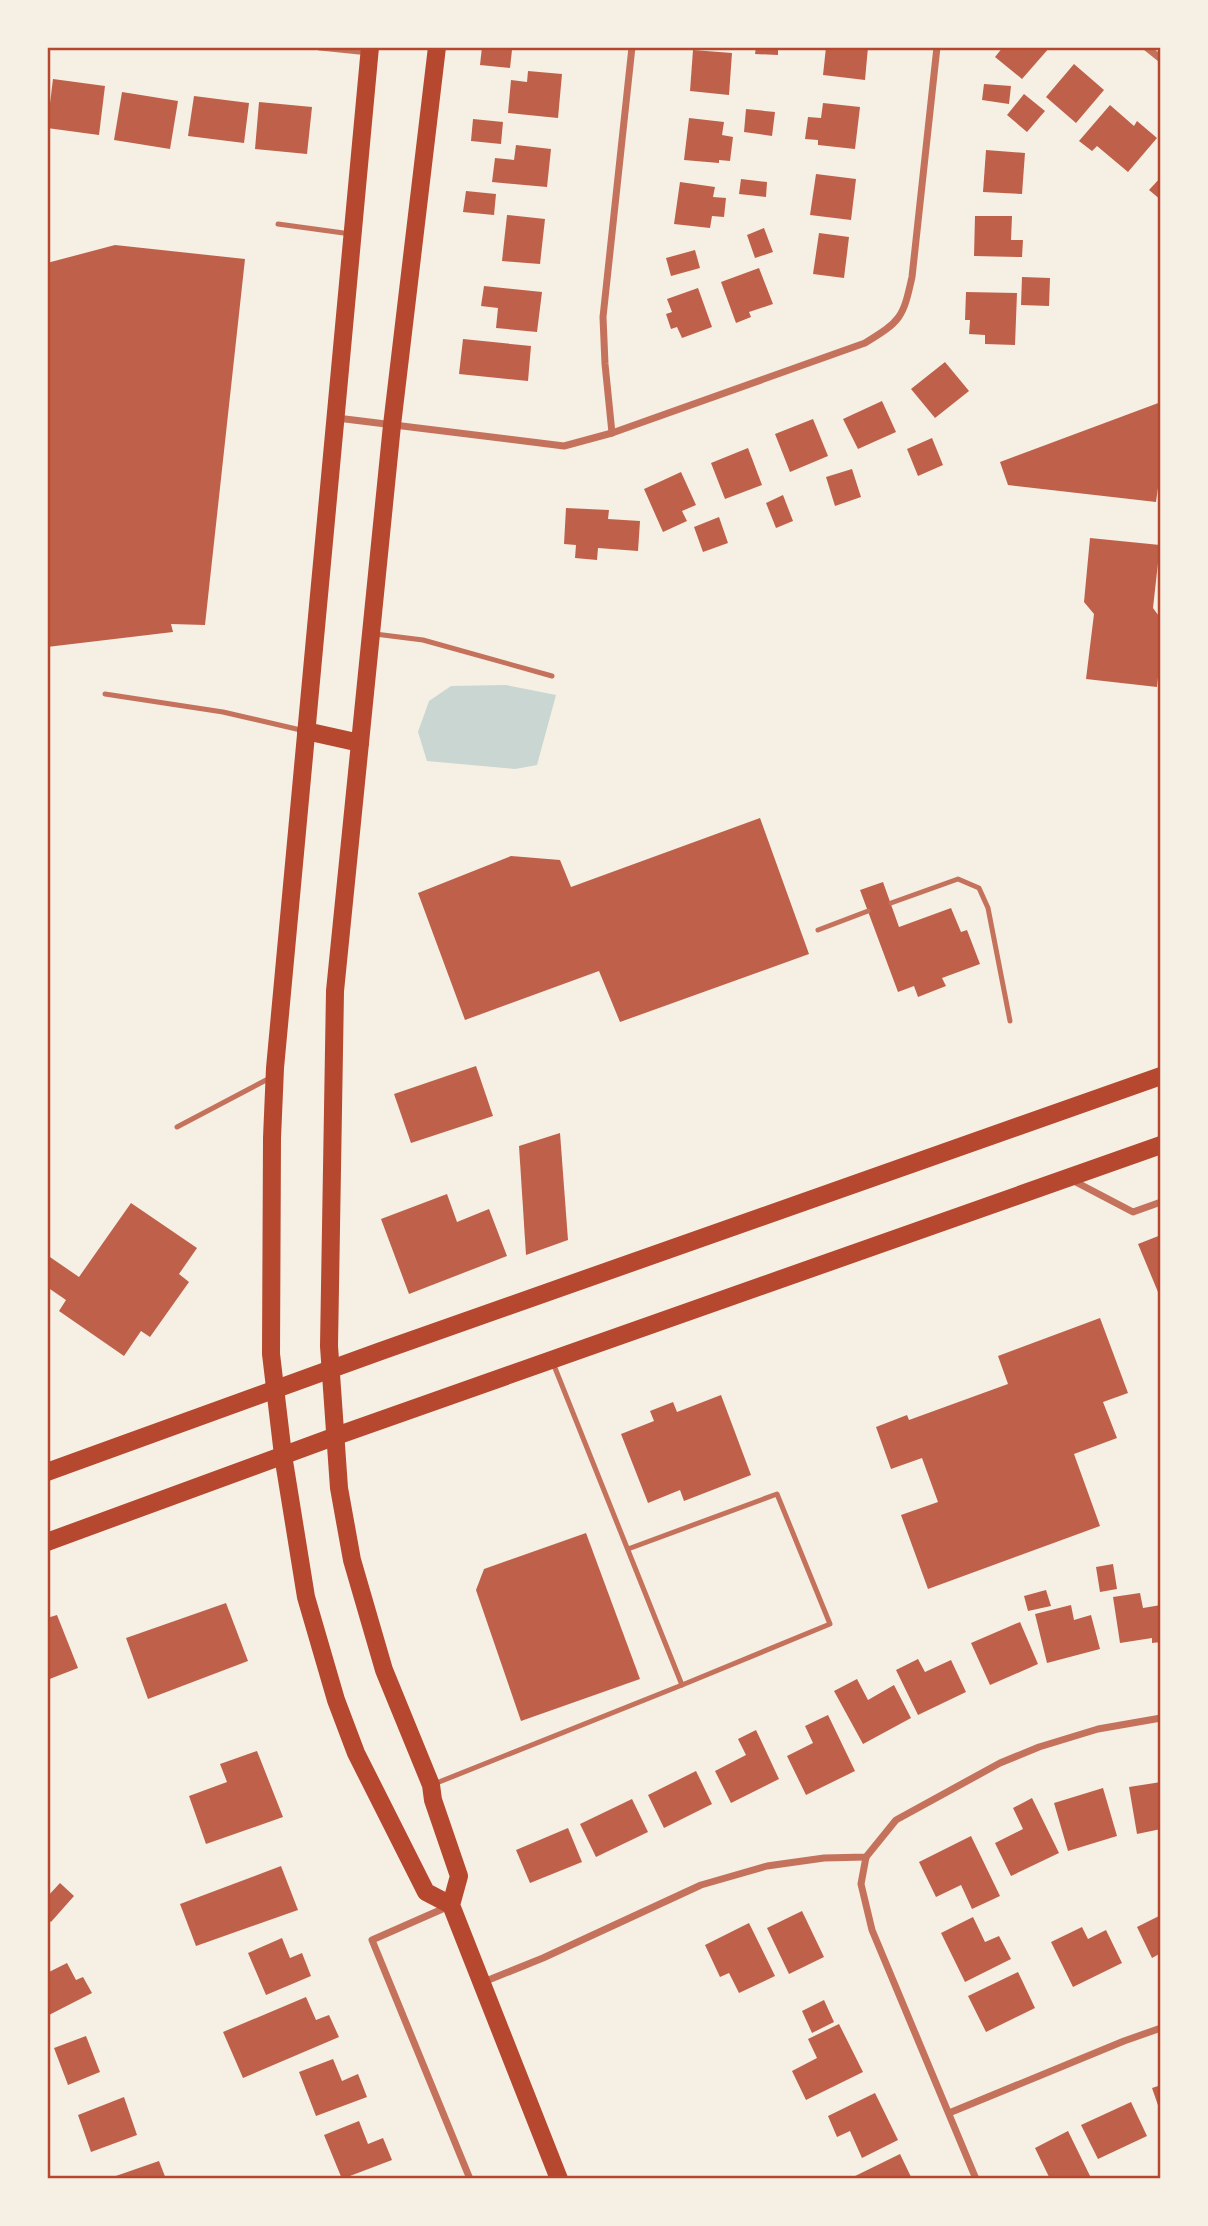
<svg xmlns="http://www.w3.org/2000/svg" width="1208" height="2226" font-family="'Space Grotesk',sans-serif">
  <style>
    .water { fill: #c9d6d2 }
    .building { fill: #bf614a }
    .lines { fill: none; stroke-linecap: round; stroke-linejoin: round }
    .service { stroke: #c5725c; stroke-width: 5 }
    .minor { stroke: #c5725c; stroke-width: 7 }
    .primary { stroke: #b5482f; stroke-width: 18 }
    .neatline { fill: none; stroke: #b5482f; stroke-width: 2.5 }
  </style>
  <rect width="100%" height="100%" fill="#f6efe4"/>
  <!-- water -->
  <path class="water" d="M506,685L556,695L537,765L515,769L427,761L418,732L429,701L451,686Z"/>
  <!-- building -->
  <g class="building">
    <path d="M482,47L512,50L510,68L480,65Z"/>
    <path d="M756,47H778V55L755,54Z"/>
    <path d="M826,47H868L865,80L823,75Z"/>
    <path d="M1003,47H1050L1022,79L995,57Z"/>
    <path d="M693,50L732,53L729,95L690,91Z"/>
    <path d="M1074,64L1104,90L1076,123L1046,97Z"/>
    <path d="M528,71L562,74L558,118L508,113L511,80L527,82Z"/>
    <path d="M53,79L105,86L99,135L47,128Z"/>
    <path d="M984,84L1011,86L1009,104L982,100Z"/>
    <path d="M122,92L178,101L170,149L114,140Z"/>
    <path d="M1024,94L1045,111L1027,132L1007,115Z"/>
    <path d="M194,96L249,103L244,143L188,136Z"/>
    <path d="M259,102L312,107L307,154L255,149Z"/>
    <path d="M823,103L860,107L855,149L818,145V140L805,139L808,117L821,118Z"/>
    <path d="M1110,105L1134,126L1137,121L1157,138L1128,172L1097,146L1092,151L1079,141Z"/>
    <path d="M746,109L775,112L772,136L744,132Z"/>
    <path d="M689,118L724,122L722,135L733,137L730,161L719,160V163L684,160Z"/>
    <path d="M473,119L503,122L501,144L471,141Z"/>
    <path d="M516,145L551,149L547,187L492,182L495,158L514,160Z"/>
    <path d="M986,150L1025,153L1022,194L983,192Z"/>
    <path d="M816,174L856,179L851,220L810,215Z"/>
    <path d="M1161,177V200L1149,190Z"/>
    <path d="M741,179L767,182L766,197L739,194Z"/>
    <path d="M680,182L715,187L713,197L726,198L724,217L712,216L710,228L674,224Z"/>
    <path d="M466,191L496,194L494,215L463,212Z"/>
    <path d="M507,215L545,219L540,264L502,261Z"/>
    <path d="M975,216H1012L1011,240H1023L1022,257L974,256Z"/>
    <path d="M764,228L773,252L755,258L747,235Z"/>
    <path d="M819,233L849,237L844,278L813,274Z"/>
    <path d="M115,245L245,259L205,625L171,624L173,632L47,647V263Z"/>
    <path d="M695,250L700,268L671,276L666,258Z"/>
    <path d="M759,268L773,304L749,312L751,317L736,323L721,282Z"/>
    <path d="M1022,277L1050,278L1049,306L1021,305Z"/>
    <path d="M484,286L542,292L537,332L496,328L498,308L481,306Z"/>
    <path d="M698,288L712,327L682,338L677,327L671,329L666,314L672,312L667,299Z"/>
    <path d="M966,292L1017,293L1015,345L985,344V335L969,334L970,320H965Z"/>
    <path d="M463,339L531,346L528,381L459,374Z"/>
    <path d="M945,362L969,391L935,418L911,389Z"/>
    <path d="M882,401L896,432L858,449L843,419Z"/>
    <path d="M1161,402V466L1156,502L1008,485L1000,462Z"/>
    <path d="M813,419L828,456L790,472L775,434Z"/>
    <path d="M932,438L943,465L918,476L907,449Z"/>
    <path d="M748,448L762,485L725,499L711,463Z"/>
    <path d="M852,469L861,497L835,506L826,477Z"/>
    <path d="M681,472L696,505L682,511L687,521L663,532L644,489Z"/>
    <path d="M783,495L793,521L776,528L766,503Z"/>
    <path d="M566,508L609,510L608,519L640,521L638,551L598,548L597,560L575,558L576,545L564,544Z"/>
    <path d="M719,517L728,543L703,552L694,527Z"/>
    <path d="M1090,538L1160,545L1153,608L1161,619V648L1157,687L1086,679L1094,614L1084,602Z"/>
    <path d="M760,818L809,954L620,1022L599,971L465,1020L418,893L511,856L560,860L571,887Z"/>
    <path d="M883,882L899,927L951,908L961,932L967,930L980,964L942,978L946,986L918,997L914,986L898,992L860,890Z"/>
    <path d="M476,1066L493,1116L411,1143L394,1094Z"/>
    <path d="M560,1133L568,1240L526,1255L519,1146Z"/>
    <path d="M447,1194L457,1222L489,1209L507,1256L409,1294L381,1219Z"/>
    <path d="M131,1203L197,1248L179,1274L189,1282L150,1337L141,1331L124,1356L59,1311L66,1300L47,1287V1255L79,1277Z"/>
    <path d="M1161,1235V1291L1158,1292L1138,1244Z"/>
    <path d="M1100,1318L1128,1393L1103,1402L1117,1438L1074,1454L1100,1526L928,1589L901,1515L938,1502L922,1458L891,1469L876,1427L907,1415L909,1420L1008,1384L998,1356Z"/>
    <path d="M721,1395L751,1475L684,1501L680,1490L648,1503L621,1434L654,1421L650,1411L673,1402L677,1412Z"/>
    <path d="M586,1533L640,1679L521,1721L476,1590L484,1569Z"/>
    <path d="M1113,1564L1117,1589L1100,1592L1096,1567Z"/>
    <path d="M1046,1590L1051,1606L1028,1611L1024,1596Z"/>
    <path d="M1140,1593L1143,1608L1161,1605V1642L1152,1643V1638L1120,1643L1113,1597Z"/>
    <path d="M226,1603L248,1661L148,1699L126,1638Z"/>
    <path d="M1071,1605L1074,1620L1091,1615L1100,1649L1047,1663L1035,1614Z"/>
    <path d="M57,1615L78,1668L47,1680V1618Z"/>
    <path d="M1020,1622L1038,1664L990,1685L971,1643Z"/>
    <path d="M918,1659L925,1672L951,1660L966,1692L918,1715L896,1670Z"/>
    <path d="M857,1679L868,1700L894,1685L911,1718L863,1744L834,1691Z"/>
    <path d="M828,1715L855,1771L806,1795L787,1756L813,1743L805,1726Z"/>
    <path d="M756,1730L779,1779L731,1803L715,1771L746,1755L738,1739Z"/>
    <path d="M257,1751L283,1817L206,1844L189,1796L227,1782L220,1764Z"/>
    <path d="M696,1771L712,1804L664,1828L648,1795Z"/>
    <path d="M1161,1782V1829L1137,1834L1129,1787Z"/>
    <path d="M1103,1788L1117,1836L1068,1851L1054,1803Z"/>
    <path d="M1032,1798L1059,1853L1011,1876L995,1843L1023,1829L1013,1808Z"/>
    <path d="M632,1799L648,1832L596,1857L580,1824Z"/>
    <path d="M568,1828L582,1862L530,1883L516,1850Z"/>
    <path d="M971,1836L1000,1896L972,1909L961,1885L936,1897L919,1862Z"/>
    <path d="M281,1866L298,1910L196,1946L180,1904Z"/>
    <path d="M60,1883L74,1896L51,1922L47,1919V1897Z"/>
    <path d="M802,1911L824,1957L789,1974L767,1928Z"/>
    <path d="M1161,1915V1953L1152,1958L1137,1927Z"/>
    <path d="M973,1917L985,1942L999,1936L1011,1959L965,1982L941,1933Z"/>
    <path d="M749,1923L775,1976L739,1993L729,1973L720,1977L705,1945Z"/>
    <path d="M1082,1927L1088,1939L1106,1930L1122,1963L1073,1987L1051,1942Z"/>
    <path d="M282,1938L290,1958L302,1953L311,1976L266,1995L248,1953Z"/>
    <path d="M67,1963L76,1980L83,1977L92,1993L47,2016V1973Z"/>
    <path d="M1018,1972L1035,2008L986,2032L968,1996Z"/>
    <path d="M306,1997L316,2020L329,2015L339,2037L243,2078L223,2032Z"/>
    <path d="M824,2000L834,2022L812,2033L802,2011Z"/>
    <path d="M839,2024L863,2072L806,2100L792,2071L817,2058L808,2039Z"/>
    <path d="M86,2036L100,2072L68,2085L54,2048Z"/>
    <path d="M333,2059L342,2081L358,2074L367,2097L316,2116L299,2072Z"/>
    <path d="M1161,2085V2111H1160L1152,2088Z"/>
    <path d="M875,2093L898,2140L862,2158L850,2131L837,2137L828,2116Z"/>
    <path d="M124,2097L137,2135L91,2152L78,2115Z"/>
    <path d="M1131,2102L1147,2136L1098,2159L1081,2125Z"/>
    <path d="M359,2121L368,2144L383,2138L392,2160L342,2179L324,2135Z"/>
    <path d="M1068,2131L1091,2178L1089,2179H1050L1035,2148Z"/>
    <path d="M900,2154L912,2179H849Z"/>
    <path d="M159,2161L166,2179H110V2178Z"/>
  </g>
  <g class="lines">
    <!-- service -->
    <g class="service">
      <path d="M278,224L351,234"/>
      <path d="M375,634L423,640L552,676"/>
      <path d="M105,694L223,712L305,731"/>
      <path d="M891,903L958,879L979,888L988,908L1010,1021"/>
      <path d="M818,930L868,911"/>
      <path d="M177,1127L270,1078"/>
      <path d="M628,1549L777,1494L830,1624L682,1685"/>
      <path d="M434,1784L682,1685L553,1363"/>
    </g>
    <!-- minor -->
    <g class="minor">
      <path d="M320,47L369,52"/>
      <path d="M1146,47L1161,59"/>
      <path d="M337,418L564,446L612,433L865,343C901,321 903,318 912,277L937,47"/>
      <path d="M612,433L605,364L603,317L632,47"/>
      <path d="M1070,1179L1133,1212L1161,1202"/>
      <path d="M866,1857L861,1884L872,1930L976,2179"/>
      <path d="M447,1907L372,1940L470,2179"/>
      <path d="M481,1983L543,1958L701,1885L767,1866L824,1858L866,1857L896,1820L1000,1763L1039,1747L1098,1729L1161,1718"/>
      <path d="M949,2113L1124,2041L1161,2028"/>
    </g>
    <!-- primary -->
    <g class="primary">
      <path d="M370,47L275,1068L272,1138L271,1354L283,1455L306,1597L336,1700L356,1753L426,1892L451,1905"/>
      <path d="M437,47L392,425L335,991L329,1346L339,1488L352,1560L384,1670L431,1785L433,1800L459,1876L451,1905L559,2179"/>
      <path d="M306,731L360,743"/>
      <path d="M47,1472L381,1351L1161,1076"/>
      <path d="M47,1542L336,1436L1161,1145"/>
    </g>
  </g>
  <!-- border -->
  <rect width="1208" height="2226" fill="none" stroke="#f6efe4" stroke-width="98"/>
  <rect x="49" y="49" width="1110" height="2128" class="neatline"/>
</svg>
